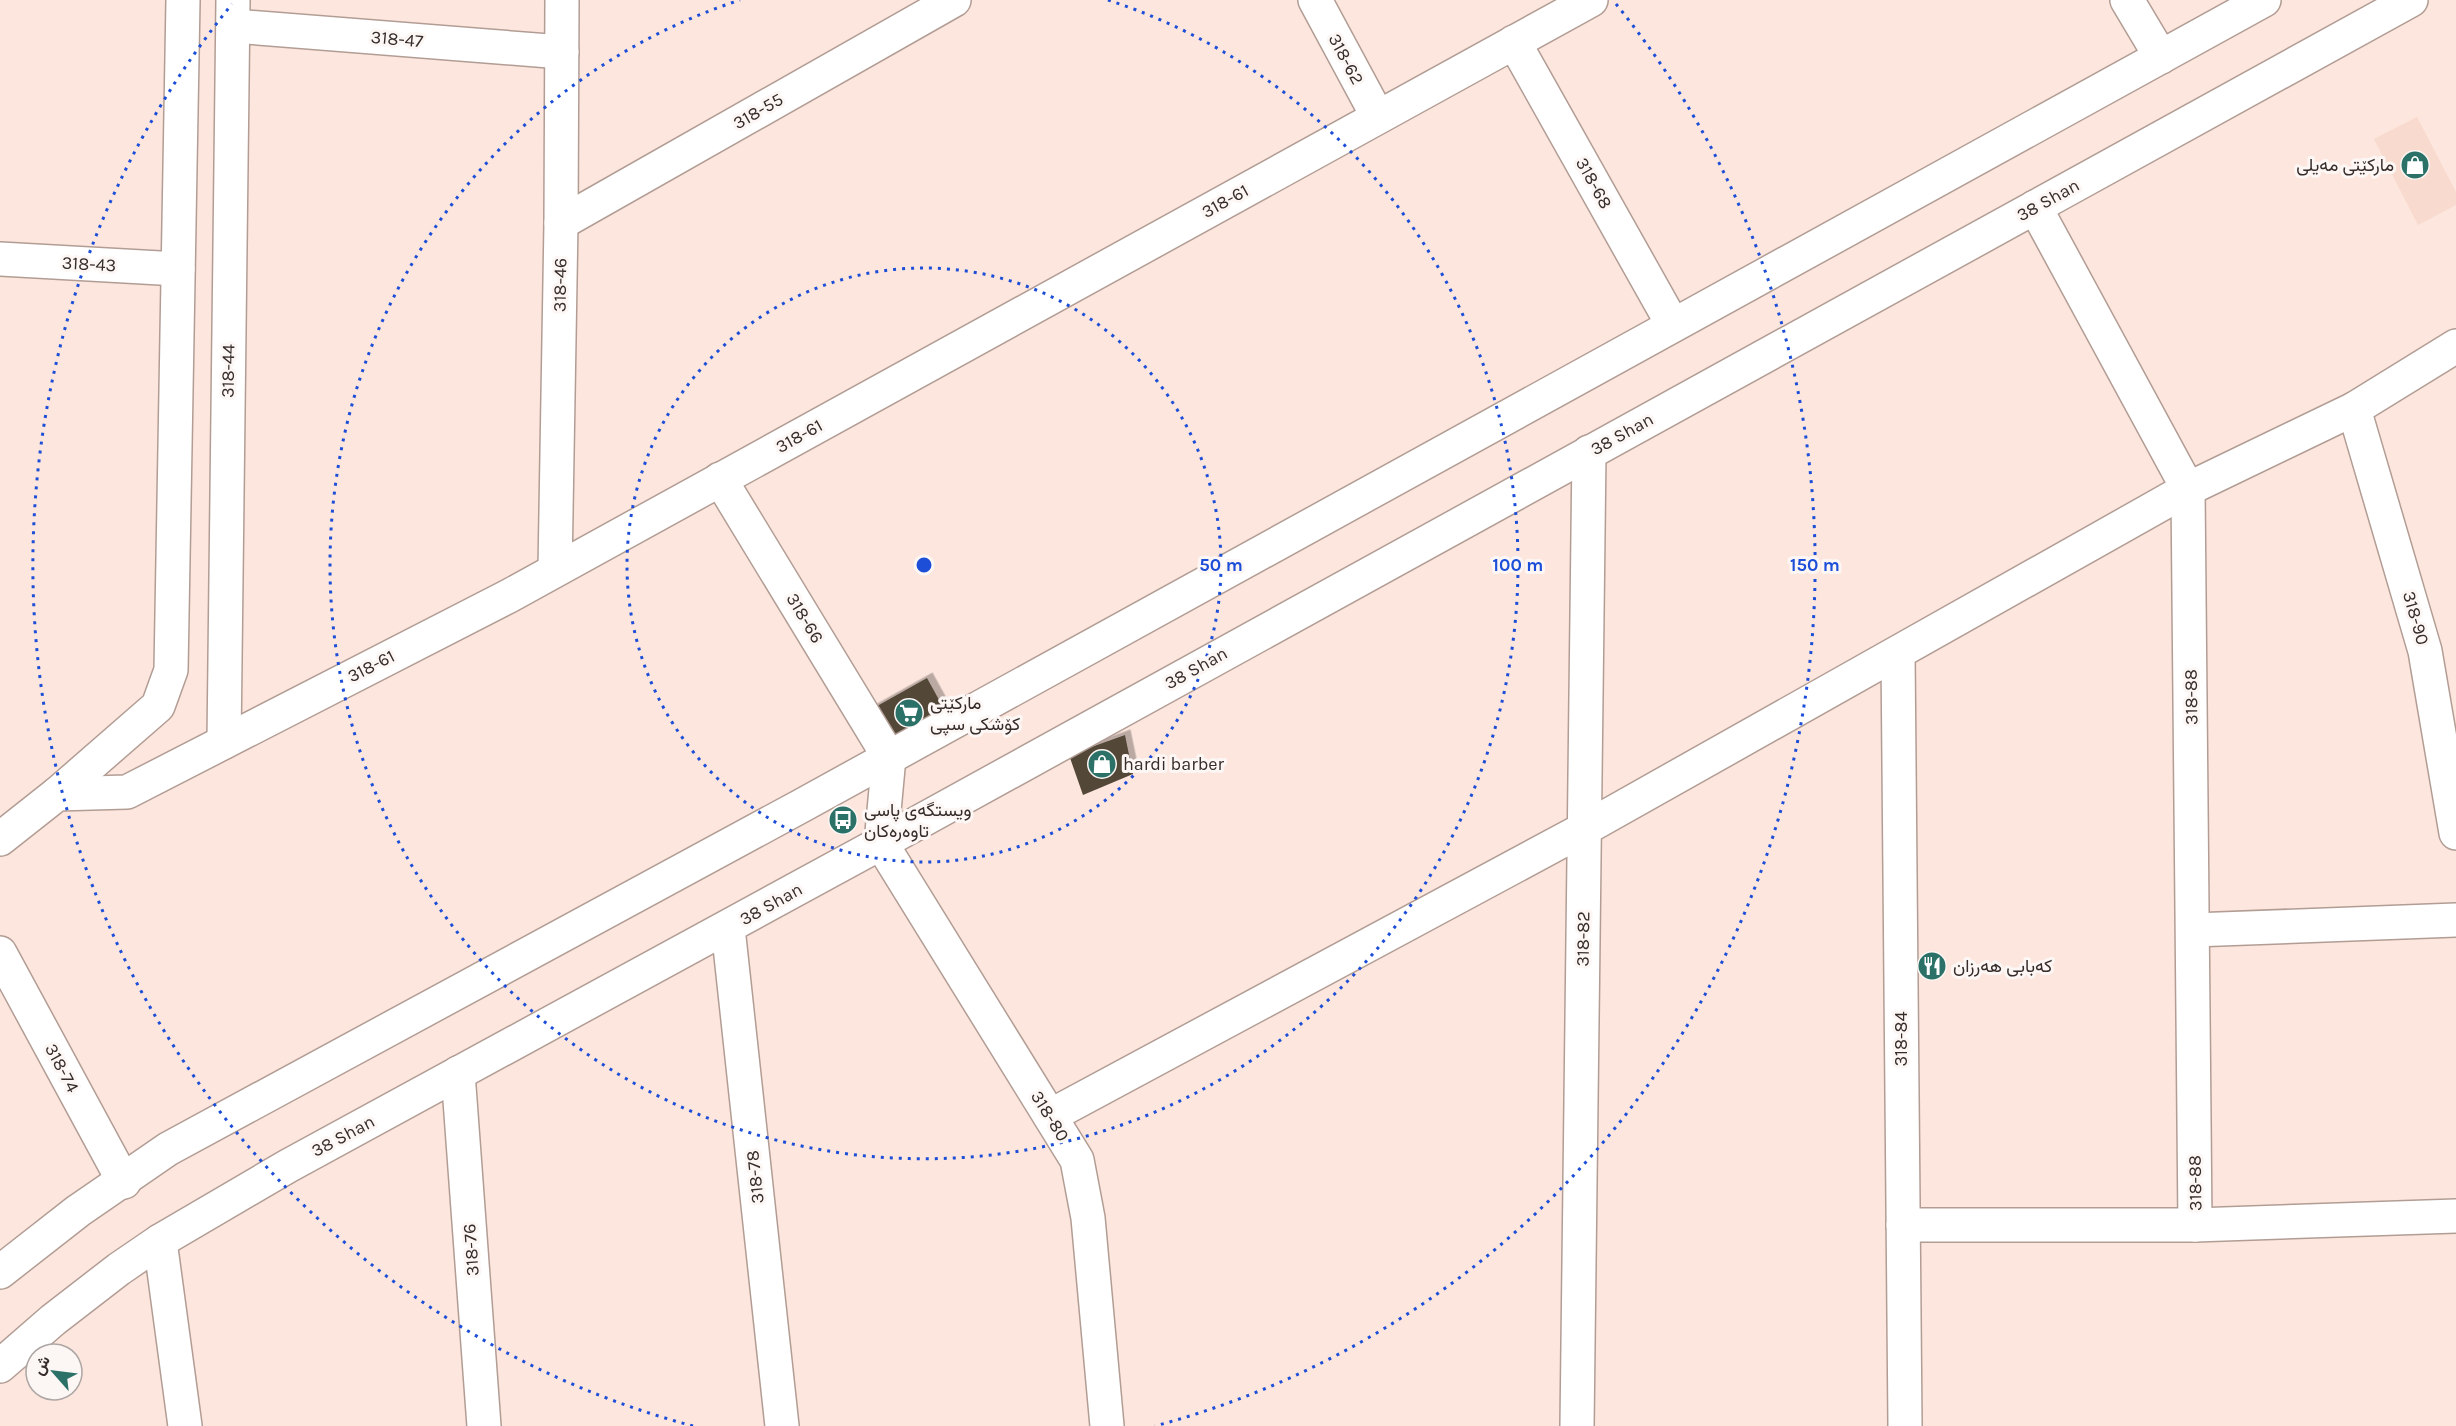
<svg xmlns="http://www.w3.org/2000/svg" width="2456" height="1426" font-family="Karla,Vazirmatn,sans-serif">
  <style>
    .built { fill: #f8dace }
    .building { fill: #534739; filter: url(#shadow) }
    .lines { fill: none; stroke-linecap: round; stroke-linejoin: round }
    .minor-casing { stroke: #b29d95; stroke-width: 36 }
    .minor { stroke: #fff; stroke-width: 33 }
    .ring { fill: none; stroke: #1d4ed8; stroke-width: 3; stroke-dasharray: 3 6 }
    .labels { text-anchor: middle; stroke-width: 6; stroke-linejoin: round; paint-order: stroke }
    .street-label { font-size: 18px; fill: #362d2a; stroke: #fcf7f5 }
    .poi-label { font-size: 18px; fill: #362d2a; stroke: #fcf7f5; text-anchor: start }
    .centre { fill: #1d4ed8; stroke: #fcf7f5; stroke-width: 3 }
    .ring-label { font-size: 18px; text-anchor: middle; font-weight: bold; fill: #1d4ed8; stroke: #fcf7f5; stroke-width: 6; stroke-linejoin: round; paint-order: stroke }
  </style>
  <defs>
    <filter id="shadow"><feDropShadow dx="5.5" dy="-5.5" stdDeviation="0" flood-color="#0004"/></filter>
  </defs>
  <rect width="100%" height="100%" fill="#fce6dd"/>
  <!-- built -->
  <path class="built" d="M2417,117L2456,192V205L2418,225L2374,139Z"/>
  <!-- building -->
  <g class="building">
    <path d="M927,678L948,716L891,749L870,710Z"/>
    <path d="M1125,735L1133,774L1083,795L1069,755Z"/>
  </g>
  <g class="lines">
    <!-- minor casing -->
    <g class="minor-casing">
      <g id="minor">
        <path d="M1315,0L1378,117"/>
        <path d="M2127,0L2161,57"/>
        <path d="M233,26L562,52"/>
        <path d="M1514,42L1673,325"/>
        <path d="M2035,207L2188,489L2195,1225"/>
        <path d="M561,223L954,0"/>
        <path d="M0,259L178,269"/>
        <path d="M2354,409L2425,651L2456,833"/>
        <path d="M720,479L889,757L881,843L1077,1160L1088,1218L1107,1426"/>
        <path d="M555,570L561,223L562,0"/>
        <path d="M1898,653L1905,1426"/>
        <path d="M224,742L233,0"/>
        <path d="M57,794L158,706L171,670L183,0"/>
        <path d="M0,839L57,794L127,792L509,596L1591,0"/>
        <path d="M728,928L782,1426"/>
        <path d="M2193,930L2456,920"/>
        <path d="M0,953L124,1182"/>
        <path d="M458,1073L484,1426"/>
        <path d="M1050,1116L1584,829L2188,489L2354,409L2456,346"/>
        <path d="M1903,1225H2195L2456,1216"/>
        <path d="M160,1241L185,1426"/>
        <path d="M0,1272L78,1211L168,1149L801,806L2264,0"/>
        <path d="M0,1366L53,1320L119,1269L160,1241L288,1166L881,843L2411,0"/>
        <path d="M1577,1426L1589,452"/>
      </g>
    </g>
    <!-- minor -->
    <use href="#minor" class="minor"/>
  </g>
  <!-- distance rings -->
  <g class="ring">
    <circle cx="924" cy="565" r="297"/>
    <path d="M1108 0A594 594 0 1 1 740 0"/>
    <path d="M693 1426A891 891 0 0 1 232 4M1616 4A891 891 0 0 1 1155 1426"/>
  </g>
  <!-- icons -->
  <defs>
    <g id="shop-disc" transform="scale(1.5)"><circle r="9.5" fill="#2b7167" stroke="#fcf7f5"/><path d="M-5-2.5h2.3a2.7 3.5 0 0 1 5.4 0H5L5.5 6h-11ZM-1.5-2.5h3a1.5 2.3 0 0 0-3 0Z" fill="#fff"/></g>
    <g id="supermarket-disc" transform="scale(1.5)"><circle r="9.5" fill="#2b7167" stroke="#fcf7f5"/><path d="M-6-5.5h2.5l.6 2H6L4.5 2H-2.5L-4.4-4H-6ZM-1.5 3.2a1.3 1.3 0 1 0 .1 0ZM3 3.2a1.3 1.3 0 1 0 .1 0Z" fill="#fff"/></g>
    <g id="bus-disc" transform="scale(1.5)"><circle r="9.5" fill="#2b7167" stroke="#fcf7f5"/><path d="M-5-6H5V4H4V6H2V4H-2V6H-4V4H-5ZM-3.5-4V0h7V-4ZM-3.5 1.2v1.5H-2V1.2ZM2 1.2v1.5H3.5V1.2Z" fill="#fff"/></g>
    <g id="restaurant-disc" transform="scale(1.5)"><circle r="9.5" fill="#2b7167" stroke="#fcf7f5"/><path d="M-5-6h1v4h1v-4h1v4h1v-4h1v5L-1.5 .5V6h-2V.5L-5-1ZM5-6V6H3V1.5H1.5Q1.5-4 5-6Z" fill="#fff"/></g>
  </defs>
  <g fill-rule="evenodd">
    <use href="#shop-disc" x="2415" y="165"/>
    <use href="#supermarket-disc" x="909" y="713"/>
    <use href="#shop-disc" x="1102" y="764"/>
    <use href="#bus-disc" x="843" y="820"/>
    <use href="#restaurant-disc" x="1932" y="966"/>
  </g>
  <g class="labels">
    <!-- street labels -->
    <g class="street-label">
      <text transform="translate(397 39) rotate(5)" y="6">318-47</text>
      <text transform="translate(1346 59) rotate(62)" y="6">318-62</text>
      <text transform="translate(758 111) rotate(-30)" y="6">318-55</text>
      <text transform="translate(1594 183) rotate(61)" y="6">318-68</text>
      <text transform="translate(2048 200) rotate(-29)" y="6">38 Shan</text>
      <text transform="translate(1225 201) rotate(-29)" y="6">318-61</text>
      <text transform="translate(89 264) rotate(3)" y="6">318-43</text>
      <text transform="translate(560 285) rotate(-89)" y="6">318-46</text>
      <text transform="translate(228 371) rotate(-89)" y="6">318-44</text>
      <text transform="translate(1622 434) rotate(-29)" y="6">38 Shan</text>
      <text transform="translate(799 436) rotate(-29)" y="6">318-61</text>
      <text transform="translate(805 618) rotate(59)" y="6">318-66</text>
      <text transform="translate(2416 618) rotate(74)" y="6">318-90</text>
      <text transform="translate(371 666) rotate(-27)" y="6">318-61</text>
      <text transform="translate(1196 668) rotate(-29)" y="6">38 Shan</text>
      <text transform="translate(2191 697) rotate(-91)" y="6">318-88</text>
      <text transform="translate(771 904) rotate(-29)" y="6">38 Shan</text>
      <text transform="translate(1583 939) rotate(-89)" y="6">318-82</text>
      <text transform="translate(1901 1039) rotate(-90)" y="6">318-84</text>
      <text transform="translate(62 1068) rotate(62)" y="6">318-74</text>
      <text transform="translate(1050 1116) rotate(58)" y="6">318-80</text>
      <text transform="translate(343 1136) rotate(-28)" y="6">38 Shan</text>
      <text transform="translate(755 1177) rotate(-96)" y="6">318-78</text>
      <text transform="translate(2195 1183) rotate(-91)" y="6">318-88</text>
      <text transform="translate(471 1250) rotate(-94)" y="6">318-76</text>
    </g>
    <!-- poi labels -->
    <g class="poi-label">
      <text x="2394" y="171" text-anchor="end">مارکێتی مەیلی</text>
      <text x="930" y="709">مارکێتی<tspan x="930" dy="21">کۆشکی سپی</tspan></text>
      <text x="1123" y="770">hardi barber</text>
      <text x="864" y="816">ویستگەی پاسی<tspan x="864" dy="21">تاوەرەکان</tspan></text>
      <text x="1953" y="972">کەبابی هەرزان</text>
    </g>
  </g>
  <circle cx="924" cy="565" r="9" class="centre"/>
  <g class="ring-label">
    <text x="1221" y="571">50 m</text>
    <text x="1518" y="571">100 m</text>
    <text x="1815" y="571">150 m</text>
  </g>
  <!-- north arrow -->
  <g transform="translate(54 1372) rotate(298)"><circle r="28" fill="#fcf7f5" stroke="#ada6a4" stroke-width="1.5"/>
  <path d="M0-4.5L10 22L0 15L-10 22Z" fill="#2b7167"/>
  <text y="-9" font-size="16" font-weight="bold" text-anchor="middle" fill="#362d2a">ش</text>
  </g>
</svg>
